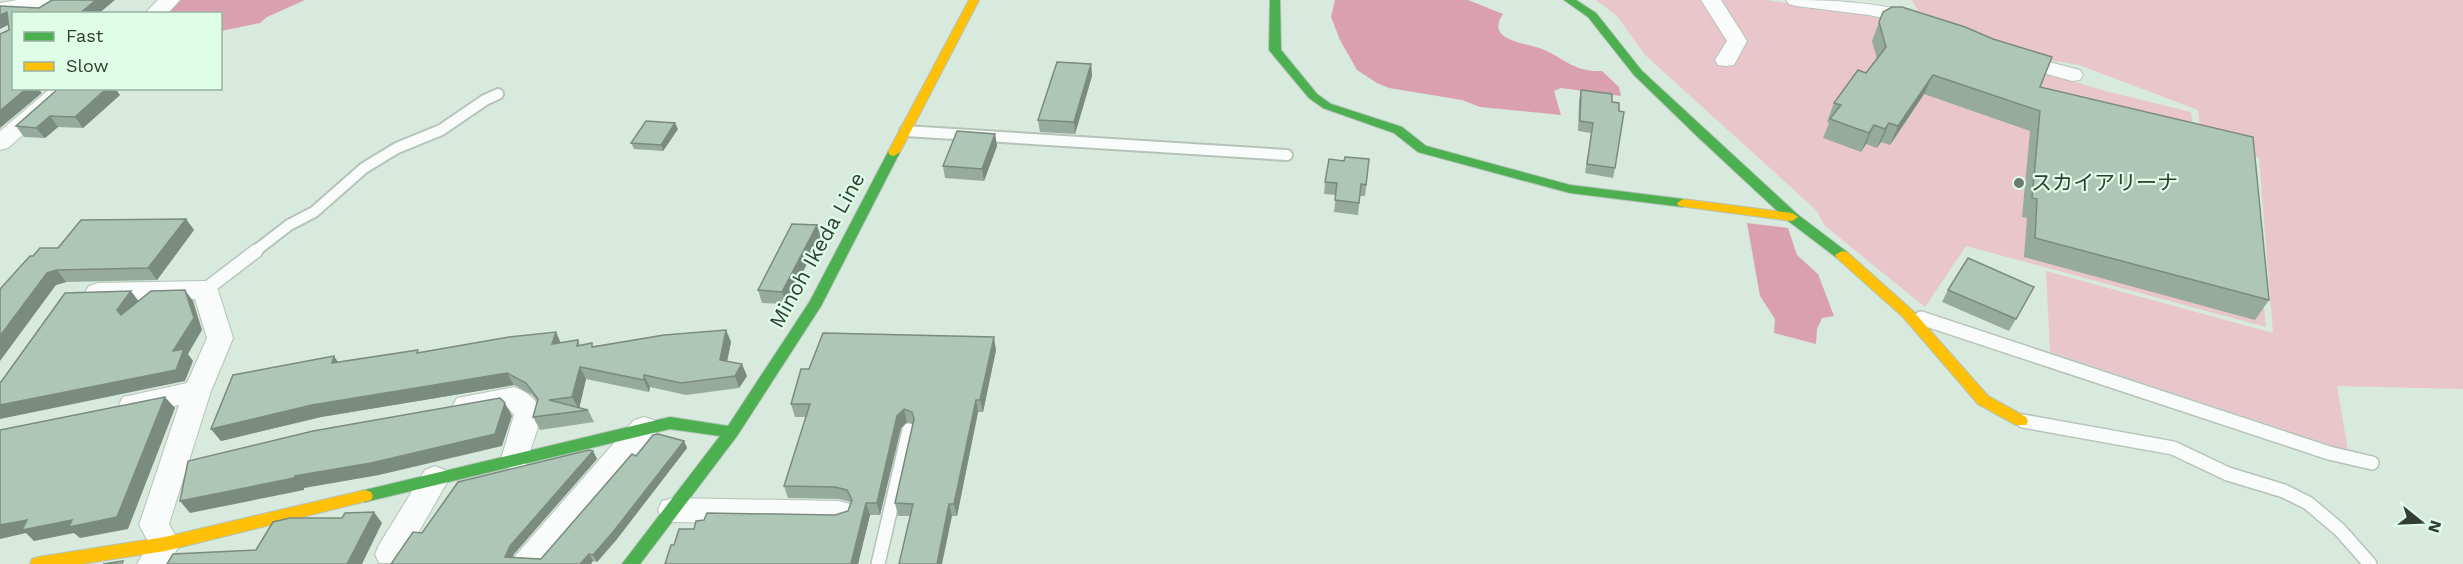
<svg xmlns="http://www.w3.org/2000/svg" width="2463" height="564" font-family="'Work Sans','Noto Sans JP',sans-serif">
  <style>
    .green { fill: #e9c6cc }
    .water { fill: #daa0b0 }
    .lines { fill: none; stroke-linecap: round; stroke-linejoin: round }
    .lane-far1-casing { stroke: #b5c3b9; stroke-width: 14 }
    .lane-casing { stroke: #b5c3b9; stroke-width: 16 }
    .street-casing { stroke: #b5c3b9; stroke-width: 2 }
    .fast-casing { stroke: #b5c3b9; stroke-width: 2 }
    .slow-casing { stroke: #b5c3b9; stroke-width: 2 }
    .lane-far1 { stroke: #f9fcfa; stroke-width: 10 }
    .lane { stroke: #f9fcfa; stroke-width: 13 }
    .street { fill: #f9fcfa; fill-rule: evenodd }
    .fast { fill: #4caf50; fill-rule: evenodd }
    .slow { fill: #ffc107; fill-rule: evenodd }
    .wall { fill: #96aa9d }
    .shaded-wall { fill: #7a8b7f }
    .building { fill: #aec6b6; stroke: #7a8b7f; stroke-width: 1.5 }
    .poi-dot { fill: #6c7a70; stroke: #defee7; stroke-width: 2 }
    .labels { text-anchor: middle; stroke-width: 4.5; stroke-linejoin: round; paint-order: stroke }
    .poi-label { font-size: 21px; fill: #323e35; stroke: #defee7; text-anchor: start }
    .street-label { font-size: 21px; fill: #323e35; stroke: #defee7 }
  </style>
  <rect width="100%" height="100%" fill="#d8e9dd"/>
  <!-- green -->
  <g class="green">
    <path d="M1596,0H1766L1873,16L1911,24L1989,56L2105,91L2191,112L2195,141L2249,157L2266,327L1966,246L1925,307L1825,226L1816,210L1645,55L1617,16Z"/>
    <path d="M1912,0H2463V389L2337,386L2348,451L2050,352L2046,271L2273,333L2259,158L2201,137L2198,110L2079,65L2034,58L1918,11Z"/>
  </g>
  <!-- water -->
  <g class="water">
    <path d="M178,0H305L267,17L260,23L221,31L220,14H161Z"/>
    <path d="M1335,0H1468L1503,14C1484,41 1527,43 1542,49C1566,59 1573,72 1602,71L1619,87L1621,96L1561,88L1554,91L1561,115L1480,107L1462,100L1389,88L1377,83L1357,70L1340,40L1331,17Z"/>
    <path d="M1747,223L1788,228L1797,255L1818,274L1834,316L1822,318L1817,329L1816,344L1774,333L1775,319L1760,296Z"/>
  </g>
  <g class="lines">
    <!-- lane-far1 casing -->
    <g class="lane-far1-casing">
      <g id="lane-far1">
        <path d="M905,131L1287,155"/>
        <path d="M254,252L289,225L314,212L364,168L397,148L441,130L485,100L498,94"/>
      </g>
    </g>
    <!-- lane casing -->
    <g class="lane-casing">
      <g id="lane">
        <path d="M205,290L256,251"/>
        <path d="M1921,318L2329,453L2372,463"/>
        <path d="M2023,421L2173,448L2228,474L2284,491L2308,503L2340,530L2370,564"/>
        <path d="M878,564L909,430"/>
      </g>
    </g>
    <!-- street casing -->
    <g class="street-casing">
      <g id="street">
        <path d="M17,0H61L58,4L51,6L0,15V3Z"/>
        <path d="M158,0H180L167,14H144Z"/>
        <path d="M1701,0H1721L1747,41L1734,65L1726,66L1718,65L1715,60L1727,41Z"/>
        <path d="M1786,0C1837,0 1874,2 1924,15L1927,19L1924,23L1917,25L1869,15L1796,6L1789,4Z"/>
        <path d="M2014,53L2080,70L2083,75L2080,80L2072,81L2007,63L2003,59L2007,55Z"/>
        <path d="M51,88H76L8,148L0,150V131Z"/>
        <path d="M205,281L214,284L218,290L233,338L211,391L169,524L180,544L169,564H137L149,543L139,525L179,405L133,415L123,411L119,404L123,397L187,383L207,338L195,299L98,301L89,298L85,292L89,286L98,283Z"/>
        <path d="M514,387C527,391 536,400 543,412L525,467L515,470L505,467L501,459L514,415L508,408L467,416L457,412L453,405L457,398Z"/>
        <path d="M644,417L654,420L658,428L654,436L546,564H512L516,555L634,420Z"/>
        <path d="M435,466L445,470L450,478L445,486L401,563H379L375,554L379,545L425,470Z"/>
        <path d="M673,498L839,501L850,504L854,513L850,522L839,525L673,522L662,519L658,510L662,501Z"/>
      </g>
    </g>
    <!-- fast casing -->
    <g class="fast-casing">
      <g id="fast">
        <path d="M1270,0H1280L1281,50L1317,94L1331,104L1402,127L1426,146L1570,185L1683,199L1689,203L1683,207L1570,193L1418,152L1394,133L1323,108L1309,98L1269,50Z"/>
        <path d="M1564,0H1576L1596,13L1642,71L1797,214L1847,252L1849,255L1847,258H1837L1787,220L1699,138L1634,75L1588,17Z"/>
        <path d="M894,148L900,152L821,306L737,436L640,564H622L720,436L670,429L365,502L359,500L357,496L359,492L365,490L670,417L728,426L810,301L888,152Z"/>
      </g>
    </g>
    <!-- slow casing -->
    <g class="slow-casing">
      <g id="slow">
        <path d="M969,0H979L900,152L894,156L890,155L888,152Z"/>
        <path d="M1683,199L1792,213L1798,217L1792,221L1679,206L1677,203Z"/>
        <path d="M1842,251L1847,252L1913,311L1988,396L2026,417L2028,421L2026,425H2016L1978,404L1903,317L1837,258L1835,255Z"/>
        <path d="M365,490L371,492L373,496L371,500L165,551L81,564H30L32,559L38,557L165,537Z"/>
      </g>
    </g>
    <!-- lane-far1 -->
    <use href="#lane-far1" class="lane-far1"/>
    <!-- lane -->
    <use href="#lane" class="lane"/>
    <!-- street -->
    <use href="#street" class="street"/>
    <!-- fast -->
    <use href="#fast" class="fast"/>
    <!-- slow -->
    <use href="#slow" class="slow"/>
  </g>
  <!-- wall -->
  <g class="wall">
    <path d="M1883,12L2040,87L2269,300L2255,320L2024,257L2027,218L2022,217L2030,131L1924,94L1890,145L1881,142L1877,148L1866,144L1861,152L1823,138L1829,123L1827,122L1834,103L1866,73L1877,59L1872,41Z"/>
    <path d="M1091,64L1092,76L1075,134L1040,132L1038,120Z"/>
    <path d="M1581,90L1612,102L1615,168L1613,178L1585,173L1591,133L1578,131L1579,100Z"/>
    <path d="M120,95L83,128L58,127L45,138L24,137L16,126Z"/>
    <path d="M678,129L663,151L634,149L631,143Z"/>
    <path d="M995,134L997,146L984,181L945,178L943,166Z"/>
    <path d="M1368,171L1365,196H1360L1358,215L1334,212L1336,195L1324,194L1325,182Z"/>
    <path d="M186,219L194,230L157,280L66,282L56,285L33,256L58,248Z"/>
    <path d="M821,237L786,304L762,303L758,290Z"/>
    <path d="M2034,287L2009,331L1942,302L1948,290Z"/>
    <path d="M726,330L731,342L727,361L747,376L739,388L686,395L650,387L649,392L586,379L579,408L588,410L594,422L540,430L533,417L538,402L532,395L514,385L321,417L221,441L211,429L338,362L420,353L556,332L561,343L578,340L580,345L594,346Z"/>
    <path d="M996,350L983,412H978L957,516H898L895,503L913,424L907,422L901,428L880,515H870L858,564H665L674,545L694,529L835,515L848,511L851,503V502L839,499L788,498L784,486L806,417H795L791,404L809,369Z"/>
    <path d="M684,441L687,448L617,539L597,562L593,561L591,564H391L422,533L593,451L597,459L514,554L513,557L541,559L636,456Z"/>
  </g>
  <!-- shaded-wall -->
  <g class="shaded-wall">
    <path d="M96,0H115L98,14H79Z"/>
    <path d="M7,12L14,22L0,29V15Z"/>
    <path d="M1091,64L1092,76L1075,134L1074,122Z"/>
    <path d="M1933,75L1924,94L1890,145L1898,126Z"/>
    <path d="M27,88H43L40,91L42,93L0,128V111Z"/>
    <path d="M107,88H115L120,95L83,128L75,117Z"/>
    <path d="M50,116L58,127L45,138L36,128Z"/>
    <path d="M675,123L678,129L663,151L661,145Z"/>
    <path d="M1889,123L1881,142L1877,148L1885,129Z"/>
    <path d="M1874,125L1866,144L1861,152L1869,133Z"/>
    <path d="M995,134L997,146L984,181L982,169Z"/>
    <path d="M186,219L194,230L157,280L148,268Z"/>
    <path d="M817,225L821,237L786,304L782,292Z"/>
    <path d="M57,270L66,282L56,285L0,361V336L47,273Z"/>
    <path d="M185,290L193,301L202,330L188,354L193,361L185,381L0,419V405L173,351Z"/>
    <path d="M131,291L140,303L126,322L117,310Z"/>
    <path d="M726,330L731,342L725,372L720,360Z"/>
    <path d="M556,332L561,344H552Z"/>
    <path d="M994,337L996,350L983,412L980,400Z"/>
    <path d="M334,356L342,368L332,363Z"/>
    <path d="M742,364L747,376L739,388L735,376Z"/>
    <path d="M580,367L586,379L579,409L572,397Z"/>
    <path d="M507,373L514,385L321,417L221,441L211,429L312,405Z"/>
    <path d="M644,375L650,387L649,392L644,380Z"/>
    <path d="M165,397L175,408L128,529L80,538L74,533L34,541L26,533L0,539V525Z"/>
    <path d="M976,400L978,412L957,516L954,504Z"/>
    <path d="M505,403L512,416L502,446L379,475L304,488V490L190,513L180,501L295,476Z"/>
    <path d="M904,409L907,422L901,428L880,515L877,503L897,416Z"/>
    <path d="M684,441L687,448L617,539L597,562L593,555Z"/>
    <path d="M593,451L597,459L514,554L510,564L505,557L510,546Z"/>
    <path d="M866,503L870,515L858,564H851Z"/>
    <path d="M949,504L952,516L942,564H937Z"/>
    <path d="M374,512L382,523L362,564H347Z"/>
    <path d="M589,554L593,561L591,564H580Z"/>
  </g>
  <!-- building -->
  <g class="building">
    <path d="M52,0H96L79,14H14V88H27L0,111V34L9,30L7,12L0,15V6L39,8Z"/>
    <path d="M1892,7H1902L1965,27L1993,39L2052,57L2040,87L2253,137L2269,300L2035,238L2037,199L2032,198L2040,111L1933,75L1898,126L1889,123L1885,129L1874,125L1869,133L1830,119L1841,105L1834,103L1858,70L1866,73L1886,47L1879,22L1883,12Z"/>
    <path d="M1057,62L1091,64L1074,122L1038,120Z"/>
    <path d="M59,88H107L75,117L50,116L36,128L16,126Z"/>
    <path d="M1581,90L1612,94V102L1619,103V111L1624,112L1615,168L1587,164L1593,123L1580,121Z"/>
    <path d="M646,121L675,123L661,145L631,143Z"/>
    <path d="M957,131L995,134L982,169L943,166Z"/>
    <path d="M1345,157L1369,159L1366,185L1361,184L1359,203L1335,200L1337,183L1325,182L1329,159L1344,161Z"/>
    <path d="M186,219L148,268L57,270L47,273L0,336V289L30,256H33L40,248H58L81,220Z"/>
    <path d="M792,224L817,225L782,292L758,290Z"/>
    <path d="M1968,258L2034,287L2016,319L1948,290Z"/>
    <path d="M185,290L194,318L173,351L184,349L176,370L0,405V382H1L65,293L131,291L117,310L121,315L151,291Z"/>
    <path d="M726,330L720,360L742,364L735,376L681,383L644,375V380L580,367L572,397L549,400L588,410L533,417L538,399L526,383L507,373L312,405L211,429L233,375L334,356L332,363L418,350L417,353L509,337L556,332L552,344L578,340L577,346L592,343V347L664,335Z"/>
    <path d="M823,333L994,337L980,400H976L954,504H949L937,564H899L913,504L895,503L914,419L912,412L904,409L897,416L877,503H866L851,564H665L671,545H674L679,529H694L696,521L704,520L707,513L835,515L848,511L852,500L847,490L835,487L784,486L810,404H791L801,369H809Z"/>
    <path d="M165,397L117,517L69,527L72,520L22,530L27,520L0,525V430Z"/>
    <path d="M500,398L505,403L495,434L371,463L295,476L294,478L180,501L188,461L313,431Z"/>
    <path d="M658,434L684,441L613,532L593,555L589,554L580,564H391L413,532L422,533L458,482L589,450L593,451L510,546L505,557L541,559L632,454L636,456L653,435Z"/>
    <path d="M374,512L347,564H167L173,554L256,550L273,522L290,518H342L345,513Z"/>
    <path d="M123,561L122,564H103Z"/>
  </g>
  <!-- markers -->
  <circle class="poi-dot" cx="2019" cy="183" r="6"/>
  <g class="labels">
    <!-- poi labels -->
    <g class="poi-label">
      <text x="2031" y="190">スカイアリーナ</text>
    </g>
    <!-- street labels -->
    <g class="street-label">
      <text transform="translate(817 250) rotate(-61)" y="7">Minoh Ikeda Line</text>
    </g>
  </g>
  <!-- legend -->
  <rect x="12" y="12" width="210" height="78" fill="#defee7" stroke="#99b1a0" stroke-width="1.5"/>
  <rect x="24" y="32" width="30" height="9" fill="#4caf50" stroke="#99b1a0" stroke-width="1.5"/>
  <text x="66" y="42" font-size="18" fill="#323e35">Fast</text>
  <rect x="24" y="62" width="30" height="9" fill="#ffc107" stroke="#99b1a0" stroke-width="1.5"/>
  <text x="66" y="72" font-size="18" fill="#323e35">Slow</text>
  <!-- north arrow -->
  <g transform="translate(2421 522) rotate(108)" stroke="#defee7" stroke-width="4.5" paint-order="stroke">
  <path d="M0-4.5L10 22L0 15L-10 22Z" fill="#323e35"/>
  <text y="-9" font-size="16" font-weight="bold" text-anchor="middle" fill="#323e35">N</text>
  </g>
</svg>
